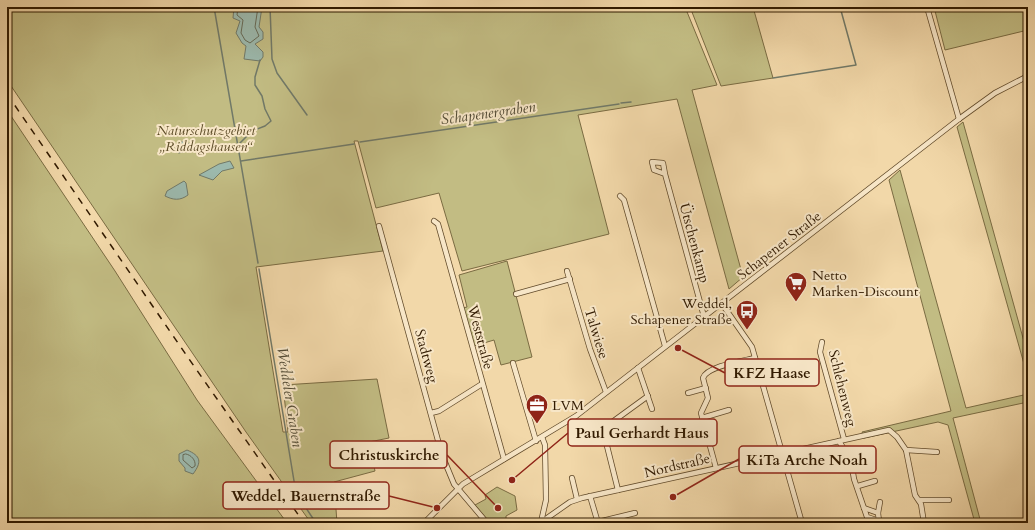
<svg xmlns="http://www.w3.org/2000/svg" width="1035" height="530" font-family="Cardo,serif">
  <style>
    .green { fill: #c2bc83; stroke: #7a6b42 }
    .water { fill: #9cb9ad; stroke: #717968 }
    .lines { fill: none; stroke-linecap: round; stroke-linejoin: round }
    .shore { stroke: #666a56; stroke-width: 1 }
    .stream { stroke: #717968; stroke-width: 1.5 }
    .minor-casing { stroke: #614a2a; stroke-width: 6 }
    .minor { stroke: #f7e6c7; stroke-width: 4.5 }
    .rail { stroke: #311a00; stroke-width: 1.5; stroke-dasharray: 7 7; stroke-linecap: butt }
    .labels { text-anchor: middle; stroke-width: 4; stroke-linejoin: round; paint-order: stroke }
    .park-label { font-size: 14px; font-style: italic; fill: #5c4b27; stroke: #f7e6c7 }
    .street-label { font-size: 14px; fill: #311a00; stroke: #f7e6c7 }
    .poi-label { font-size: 14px; fill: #311a00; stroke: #f7e6c7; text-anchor: start }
    .water-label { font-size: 15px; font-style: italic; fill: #514a34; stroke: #f7e6c7 }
    .leader { fill: none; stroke: #8f2418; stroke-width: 1.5 }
    .callout-dot { fill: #8f2418; stroke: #f7e6c7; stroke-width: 1.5 }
    .callout { fill: #f7e6c7; stroke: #8f2418; stroke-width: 1.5 }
    .callout-label { font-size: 15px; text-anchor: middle; font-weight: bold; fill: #311a00 }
  </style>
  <rect width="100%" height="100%" fill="#f2d8a9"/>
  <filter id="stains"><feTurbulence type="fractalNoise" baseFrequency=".005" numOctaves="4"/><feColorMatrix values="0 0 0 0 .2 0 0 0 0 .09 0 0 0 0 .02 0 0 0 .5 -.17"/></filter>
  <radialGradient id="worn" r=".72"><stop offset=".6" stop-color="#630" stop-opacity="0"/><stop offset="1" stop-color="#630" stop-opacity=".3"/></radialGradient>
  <!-- green -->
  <g class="green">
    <path d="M7,7H685L717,85L692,90L743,277L729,289L677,99L578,115L609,234L462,271L439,193L376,208L358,141H354L383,251L256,267L283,432H288L283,385L377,379L389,438L369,442L375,471L334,482L337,523H311L246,432L7,80Z"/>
    <path d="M690,7H753L773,78L721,86Z"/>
    <path d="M934,7H1028V30L945,50Z"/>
    <path d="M7,110L115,271L197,400L287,523H7Z"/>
    <path d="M963,122L1028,356V378L957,127Z"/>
    <path d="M900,170L966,408L1028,394V402L953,418L981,523H975L948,425L938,422L864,438L862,432L951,411L889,180Z"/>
    <path d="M507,261L532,357L501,365L494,340L474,346L463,308L467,307L459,275Z"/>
    <path d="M497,487L515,496L517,510L506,516V520L500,523H490L475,505L486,499L485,495Z"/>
  </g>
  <!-- water -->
  <g class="water">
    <path d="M234,7H262L259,27L263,32V39L255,44L263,52V57L260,61L244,59L246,46L242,43L236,33L240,21L233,18Z"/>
    <path d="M183,141L192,145L190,150L179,153L176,152V145Z"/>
    <path d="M230,161L234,168L222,171L213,180L199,175L219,164Z"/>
    <path d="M184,181L186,183L188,195C180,201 173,200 165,196L167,191Z"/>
    <path d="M187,450C201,456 202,462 193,474L185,471V468L179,461V454Z"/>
  </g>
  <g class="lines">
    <!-- shore -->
    <g class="shore">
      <path d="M238,7L237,15L243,20L241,33L245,40L250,43L259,36L255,27L258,7"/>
      <path d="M186,454C191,455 196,460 195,466L192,468L183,460V455Z"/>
    </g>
    <!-- stream -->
    <g class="stream">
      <path d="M214,7L258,263"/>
      <path d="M270,7L272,59L277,73L307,115"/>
      <path d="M773,78L856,65L840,7"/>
      <path d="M621,103L631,102"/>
      <path d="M360,142L619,104"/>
      <path d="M239,144L252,131L265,126L271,121L265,109L262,96L255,85V77L260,60"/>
      <path d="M241,161L354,144"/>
      <path d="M259,269L296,493L316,523"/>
    </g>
    <!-- minor casing -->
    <g class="minor-casing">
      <g id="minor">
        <path d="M927,7L959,119"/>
        <path d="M665,174L663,163L652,162L654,170L665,174L703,313L706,316"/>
        <path d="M620,196L624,200L665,346"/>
        <path d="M434,221L438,224L504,459"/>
        <path d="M379,226L442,455L454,484L487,523"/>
        <path d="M567,271L590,349L606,392"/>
        <path d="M516,294L570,279"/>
        <path d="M722,304L752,347L802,523"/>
        <path d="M822,342L820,352L844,439"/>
        <path d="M513,363L536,441"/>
        <path d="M638,368L652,409"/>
        <path d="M688,393L706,388"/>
        <path d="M431,413L439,411L482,384"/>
        <path d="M702,418L729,410"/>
        <path d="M839,441L851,461L854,479L867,517L879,521L880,523"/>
        <path d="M906,450L937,452"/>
        <path d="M852,465L868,460"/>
        <path d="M716,468L701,413L708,398L703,378C707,366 743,361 755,358"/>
        <path d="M572,478L577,499"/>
        <path d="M858,486L875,481"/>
        <path d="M618,490L605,438L602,435L604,428L648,396"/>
        <path d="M590,496L598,523"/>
        <path d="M919,500H949"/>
        <path d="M864,508L878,513L879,521"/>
        <path d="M878,513L880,502"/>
        <path d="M541,522L546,500L545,445L542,437"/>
        <path d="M598,522L635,513"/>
        <path d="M424,523L463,484L576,416L959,119L995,93L1028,76"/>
        <path d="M540,523L570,502L582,498L889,430L897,437L906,450L915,495L921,504L924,523"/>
      </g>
    </g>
    <!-- minor -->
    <use href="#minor" class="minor"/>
    <!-- rail -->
    <path class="rail" d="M7,94L189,359L304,523"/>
  </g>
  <!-- icons -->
  <defs>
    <g id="supermarket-pin" transform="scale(1.15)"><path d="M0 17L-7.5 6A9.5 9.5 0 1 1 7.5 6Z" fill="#8f2418" stroke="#f7e6c7"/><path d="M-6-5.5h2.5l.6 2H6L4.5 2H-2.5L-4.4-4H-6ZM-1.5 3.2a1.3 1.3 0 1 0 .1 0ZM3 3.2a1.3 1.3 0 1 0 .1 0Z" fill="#fff"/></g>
    <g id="bus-pin" transform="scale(1.15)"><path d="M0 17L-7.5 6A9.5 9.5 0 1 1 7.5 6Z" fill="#8f2418" stroke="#f7e6c7"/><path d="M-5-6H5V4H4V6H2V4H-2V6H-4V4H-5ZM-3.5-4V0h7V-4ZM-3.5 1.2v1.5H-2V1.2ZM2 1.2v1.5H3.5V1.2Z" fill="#fff"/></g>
    <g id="office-pin" transform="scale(1.15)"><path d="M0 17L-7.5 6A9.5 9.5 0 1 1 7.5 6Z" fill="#8f2418" stroke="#f7e6c7"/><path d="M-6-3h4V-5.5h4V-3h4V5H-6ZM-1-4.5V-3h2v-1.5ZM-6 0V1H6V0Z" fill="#fff"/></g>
  </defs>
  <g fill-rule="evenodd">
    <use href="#supermarket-pin" x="796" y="283"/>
    <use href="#bus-pin" x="747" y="311"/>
    <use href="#office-pin" x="537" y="405"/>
  </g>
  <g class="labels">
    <!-- park labels -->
    <g class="park-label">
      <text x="206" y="135">Naturschutzgebiet<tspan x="206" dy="16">„Riddagshausen“</tspan></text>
    </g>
    <!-- street labels -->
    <g class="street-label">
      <text transform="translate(695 243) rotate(75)" y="5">Ütschenkamp</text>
      <text transform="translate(779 245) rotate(-38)" y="5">Schapener Straße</text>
      <text transform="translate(597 333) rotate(73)" y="5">Talwiese</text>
      <text transform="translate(481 337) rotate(75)" y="5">Weststraße</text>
      <text transform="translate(427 356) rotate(75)" y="5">Stadtweg</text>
      <text transform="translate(843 388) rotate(76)" y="5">Schlehenweg</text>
      <text transform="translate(677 465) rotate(-13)" y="5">Nordstraße</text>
    </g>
    <!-- poi labels -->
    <g class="poi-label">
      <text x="812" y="280">Netto<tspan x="812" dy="16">Marken-Discount</tspan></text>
      <text x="732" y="308" text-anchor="end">Weddel,<tspan x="732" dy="16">Schapener Straße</tspan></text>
      <text x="552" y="410">LVM</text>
    </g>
    <!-- water labels -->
    <g class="water-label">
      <text transform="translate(488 113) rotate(-8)" y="5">Schapenergraben</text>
      <text transform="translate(290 397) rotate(81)" y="5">Weddeler Graben</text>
    </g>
  </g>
  <!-- callouts -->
  <path class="leader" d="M678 348L725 373M512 480L568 433M498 508L447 455M673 497L739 459M437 508L389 496"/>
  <g class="callout-dot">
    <circle cx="678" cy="348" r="4"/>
    <circle cx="512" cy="480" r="4"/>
    <circle cx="498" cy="508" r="4"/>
    <circle cx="673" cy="497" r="4"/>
    <circle cx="437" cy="508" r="4"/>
  </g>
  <g class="callout">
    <rect x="725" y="359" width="94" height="27" rx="4"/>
    <rect x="568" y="419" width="149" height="27" rx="4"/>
    <rect x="330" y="441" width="117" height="27" rx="4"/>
    <rect x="739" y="446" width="137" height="27" rx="4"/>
    <rect x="223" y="482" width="166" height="27" rx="4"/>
  </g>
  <g class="callout-label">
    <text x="772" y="378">KFZ Haase</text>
    <text x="642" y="438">Paul Gerhardt Haus</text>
    <text x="389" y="460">Christuskirche</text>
    <text x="807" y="465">KiTa Arche Noah</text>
    <text x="306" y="501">Weddel, Bauernstraße</text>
  </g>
  <!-- margin -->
  <rect width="1035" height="530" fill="none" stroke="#f2d8a9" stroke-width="24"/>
  <rect x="8" y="8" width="1019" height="514" fill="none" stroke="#311a00" stroke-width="2"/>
  <rect x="12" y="12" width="1011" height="506" fill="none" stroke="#311a00"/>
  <rect width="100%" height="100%" filter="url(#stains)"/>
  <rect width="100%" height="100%" fill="url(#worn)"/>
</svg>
